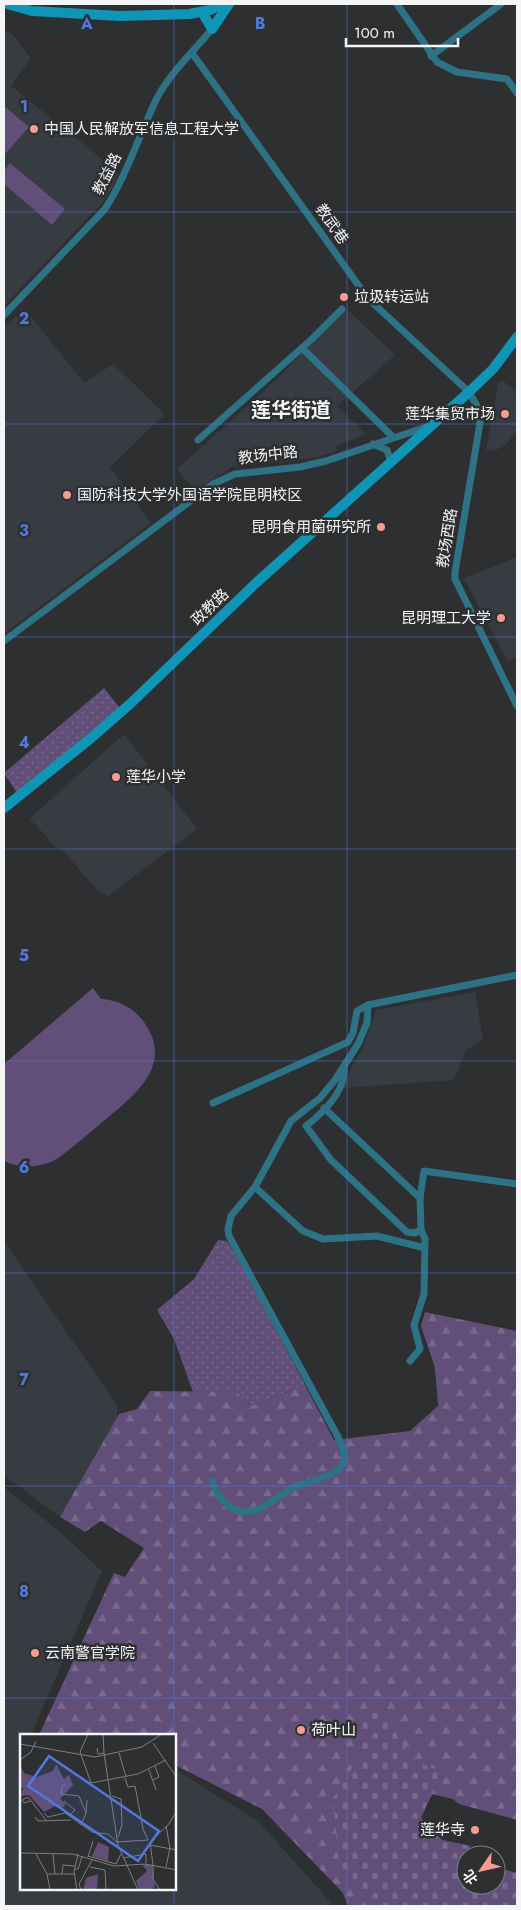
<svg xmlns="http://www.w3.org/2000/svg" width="521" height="1910" font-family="Jost,'Noto Sans SC',sans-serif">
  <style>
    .built { fill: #363c42 }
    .grass { fill: url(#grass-dots) }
    .forest { fill: url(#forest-firs) }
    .cemetery { fill: url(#cemetery-stones) }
    .garden { fill: #614f79 }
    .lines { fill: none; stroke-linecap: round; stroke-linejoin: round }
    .street { stroke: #2e7285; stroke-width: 7 }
    .secondary { stroke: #0f96b6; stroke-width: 10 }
    .grid { fill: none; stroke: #5278e0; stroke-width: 1; stroke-opacity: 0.55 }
    .poi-dot { fill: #f59c92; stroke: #2d2f31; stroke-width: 2 }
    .labels { text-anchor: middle; stroke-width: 5; stroke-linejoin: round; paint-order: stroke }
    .poi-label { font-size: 15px; fill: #f3f5f6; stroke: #2d2f31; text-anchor: start }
    .street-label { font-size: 15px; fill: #f3f5f6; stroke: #2d2f31 }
    .district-label { font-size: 20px; font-weight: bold; fill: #f3f5f6; stroke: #2d2f31 }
    .inset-road { fill: none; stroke: #7c7e80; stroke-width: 1 }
    .view { fill: #5278e0; fill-opacity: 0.15; stroke: #5278e0; stroke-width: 2.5 }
    .inset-edge { fill: none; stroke: #f3f5f6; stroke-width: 2.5 }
    .grid-label { font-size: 16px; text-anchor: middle; font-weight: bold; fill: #5278e0; stroke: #2d2f31; stroke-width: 5; stroke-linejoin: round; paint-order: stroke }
  </style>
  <defs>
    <pattern id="grass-dots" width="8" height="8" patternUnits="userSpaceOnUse" patternTransform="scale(1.25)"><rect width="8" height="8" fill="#614f79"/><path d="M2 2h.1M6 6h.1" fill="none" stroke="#78698d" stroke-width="1.8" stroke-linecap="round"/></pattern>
    <pattern id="forest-firs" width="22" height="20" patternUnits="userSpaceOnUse" patternTransform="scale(1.25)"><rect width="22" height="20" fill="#614f79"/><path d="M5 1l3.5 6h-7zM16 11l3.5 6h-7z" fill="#78698d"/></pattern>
    <pattern id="cemetery-stones" width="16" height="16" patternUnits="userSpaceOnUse" patternTransform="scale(1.25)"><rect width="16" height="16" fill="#614f79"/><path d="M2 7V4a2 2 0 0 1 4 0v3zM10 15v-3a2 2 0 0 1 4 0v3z" fill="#78698d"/></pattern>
  </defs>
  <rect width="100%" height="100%" fill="#2d2f31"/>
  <!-- built -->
  <g class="built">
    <path d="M4,29L13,35L31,58L11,86L118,172L114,185L103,202L4,306Z"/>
    <path d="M25,309L84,383L113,364L165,414L110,467L151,523L4,634V328Z"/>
    <path d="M347,309L395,355L337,406L366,434L336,446L337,451L318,457L278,463L299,442L278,461L232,467L195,491L177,469L264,391Z"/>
    <path d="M502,380L517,392L515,396L517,398V430L506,445L494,451L486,450L498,384Z"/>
    <path d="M517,557V657L508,662L464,578Z"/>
    <path d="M124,734L197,829L108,896L96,889L60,847L56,848L37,826L29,819Z"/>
    <path d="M475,992L483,1040L466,1050L454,1080L344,1088L351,1068L363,1048L376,1010Z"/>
    <path d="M4,1241L117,1405V1463L60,1517L4,1475Z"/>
    <path d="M4,1487L59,1531L102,1571L31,1735H21V1759L17,1768H21V1889H175V1769L259,1822L334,1906H4Z"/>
  </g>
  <!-- grass -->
  <g class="grass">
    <path d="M104,688L119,707L99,728L17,793L4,773Z"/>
    <path d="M218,1240L227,1241L248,1276L305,1385L251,1406L235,1392H193L174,1339L157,1310L194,1279Z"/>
  </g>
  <!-- forest -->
  <path class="forest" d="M425,1312L517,1331V1820L459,1804L453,1799L432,1794L421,1818L442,1840L470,1846L471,1855H466V1885H496V1868L517,1873V1906H348L343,1893L262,1809L175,1765V1735H39L114,1573L125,1577L144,1548L101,1521L85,1532L60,1517L119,1414L137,1409L150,1391L236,1392L251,1406L305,1385L334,1440L410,1431L438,1406L435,1368L421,1326Z"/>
  <!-- cemetery -->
  <path class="cemetery" d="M381,1710L415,1762L441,1771L421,1818L442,1840L470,1846L471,1855H466V1885H496V1868L517,1873V1906H381L340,1873L333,1799L360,1755L350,1722Z"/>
  <!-- garden -->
  <g class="garden">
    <path d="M4,106L29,127L4,155Z"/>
    <path d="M10,163L65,209L52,225L4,184V171Z"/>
    <path d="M93,988L101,999C120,1000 136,1009 146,1025C173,1067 133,1096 105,1120C89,1133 73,1147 57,1159C40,1168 21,1169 4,1161V1064Z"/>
  </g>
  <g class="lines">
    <!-- street -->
    <g class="street">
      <path d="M397,4L437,62L457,72L507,79L517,93"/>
      <path d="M192,53L359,286L375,305L469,392L477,406L480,423L455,572V579L517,706"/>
      <path d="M431,56L501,4"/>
      <path d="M4,315L105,209C127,175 139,135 157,98C170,73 194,51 212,29"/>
      <path d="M302,348L393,437"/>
      <path d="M198,440L312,339L342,309"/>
      <path d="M373,444L387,450L391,463"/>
      <path d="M4,641L213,484L235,474L300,467L326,461L429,426"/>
      <path d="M344,1066C347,1090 324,1112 306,1126L331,1160L407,1232L415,1233L421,1230"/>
      <path d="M213,1103L348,1042L353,1033L357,1011L368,1005L517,975"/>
      <path d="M324,1108L420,1198"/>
      <path d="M255,1187L303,1231L323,1239L377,1236L425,1248"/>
      <path d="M410,1361L420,1349L414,1325L424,1294L425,1239L421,1230L420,1198L424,1171L517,1184"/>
      <path d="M212,1481C216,1492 221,1502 232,1508C254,1521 275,1497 294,1487C307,1481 340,1477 344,1461C346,1453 340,1442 337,1435L229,1236L228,1229L231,1216L255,1187L291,1121L320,1098L335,1080L358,1044L367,1023L368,1005"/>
    </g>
    <!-- secondary -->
    <g class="secondary">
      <path d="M7,4L32,11L120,16L189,14L210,10L223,4"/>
      <path d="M202,12L212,29L229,4"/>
      <path d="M4,808L90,739L130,704L256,583L469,392L493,369L517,337"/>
    </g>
  </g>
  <!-- grid -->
  <path class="grid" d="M174,4V1735M347,4V1906M4,212H517M4,424H517M4,637H517M4,849H517M4,1061H517M4,1273H517M4,1486H517M4,1698H517M174,1889V1906"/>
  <!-- markers -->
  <g class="poi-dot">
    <circle cx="34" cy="129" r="5"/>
    <circle cx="344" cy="297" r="5"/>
    <circle cx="505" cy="414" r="5"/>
    <circle cx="67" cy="495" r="5"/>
    <circle cx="381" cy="527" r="5"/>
    <circle cx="501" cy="618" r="5"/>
    <circle cx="116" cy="777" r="5"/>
    <circle cx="35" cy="1653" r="5"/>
    <circle cx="301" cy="1730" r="5"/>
    <circle cx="475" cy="1830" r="5"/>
  </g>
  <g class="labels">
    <!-- poi labels -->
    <g class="poi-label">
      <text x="44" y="134">中国人民解放军信息工程大学</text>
      <text x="354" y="302">垃圾转运站</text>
      <text x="495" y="419" text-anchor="end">莲华集贸市场</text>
      <text x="77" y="500">国防科技大学外国语学院昆明校区</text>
      <text x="371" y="532" text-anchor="end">昆明食用菌研究所</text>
      <text x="491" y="623" text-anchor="end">昆明理工大学</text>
      <text x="126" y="782">莲华小学</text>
      <text x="45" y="1658">云南警官学院</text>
      <text x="311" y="1735">荷叶山</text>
      <text x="465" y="1835" text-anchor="end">莲华寺</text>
    </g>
    <!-- street labels -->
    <g class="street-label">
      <text transform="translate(107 174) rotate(-63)" y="5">教益路</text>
      <text transform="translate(332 224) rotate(55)" y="5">教武巷</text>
      <text transform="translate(268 455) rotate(-7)" y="5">教场中路</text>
      <text transform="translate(447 538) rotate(-81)" y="5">教场西路</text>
      <text transform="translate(210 607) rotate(-44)" y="5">政教路</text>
    </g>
    <!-- district labels -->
    <g class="district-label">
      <text x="291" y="417">莲华街道</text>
    </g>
  </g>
  <!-- overview -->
  <g transform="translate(20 1734)">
    <rect width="156" height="156" fill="#2d2f31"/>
    <path d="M78,140L77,155L63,156L66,144Z" fill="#614f79"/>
    <path d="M36,30L44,45L49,41L53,51L40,65L46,70L41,75L35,72L24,78L9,61L0,62L3,55L0,51V32L4,39L16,43L33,37ZM122,130L132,131L135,153L128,156H119L116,147L127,137Z" fill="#614f79"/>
    <path d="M78,108L89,113L88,127L72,122Z" fill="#614f79"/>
    <path class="inset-road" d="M68,0L60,18L71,49L118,40L146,26M133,9L157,44M0,10L75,23L122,13L142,0M77,14L78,20L84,19L83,0M84,19L98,111L118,156M99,19L106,43M0,26L11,18L16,7M129,36L136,56M105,44L108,53L115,52L123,95L128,106M133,46L139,43L135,32M45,51L42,52L41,60L59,62L66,79M92,62L101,65L102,91L98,103M10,67L4,69L2,66L8,63L26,86M44,67L55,76L49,82M24,79L28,83L45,79L72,98L88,100L97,108L128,106M15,83L18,87L51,86M61,91L66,79L67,66M146,92L150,114L146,133M130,111L157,116M0,119L53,120L94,132L125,130L157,136M16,120L27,140L30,156M33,120L35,140M68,122L96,130L101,120M68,123L73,107M103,124L126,120V129M133,131L130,108L148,91L157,77M133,131V145L140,156M70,133L85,136L86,156M55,135H58L62,123M27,140H55M42,140L43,131L55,132M57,156L54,138L58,120M61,156L59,150L72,126"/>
    <path class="view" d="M29,22L139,97L118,127L8,52Z"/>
    <rect width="156" height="156" class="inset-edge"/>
  </g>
  <g class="grid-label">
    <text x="87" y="29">A</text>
    <text x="260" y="29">B</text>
    <text x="24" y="112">1</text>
    <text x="24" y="324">2</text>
    <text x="24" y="536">3</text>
    <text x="24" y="748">4</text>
    <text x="24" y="961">5</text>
    <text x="24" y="1173">6</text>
    <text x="24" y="1385">7</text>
    <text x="24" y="1597">8</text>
  </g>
  <!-- border -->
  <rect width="521" height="1910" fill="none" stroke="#f3f5f6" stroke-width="10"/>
  <!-- north arrow -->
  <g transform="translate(481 1870) rotate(236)"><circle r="24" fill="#2d2f31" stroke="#7c7e80"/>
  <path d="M0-4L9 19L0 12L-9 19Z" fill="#f59c92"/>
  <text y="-8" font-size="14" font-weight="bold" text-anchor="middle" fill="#f3f5f6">北</text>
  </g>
  <!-- scale -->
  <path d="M346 38v8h112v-8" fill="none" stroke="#f3f5f6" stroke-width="2.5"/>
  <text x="354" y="38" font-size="15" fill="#f3f5f6" stroke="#2d2f31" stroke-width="4" paint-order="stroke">100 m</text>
</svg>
